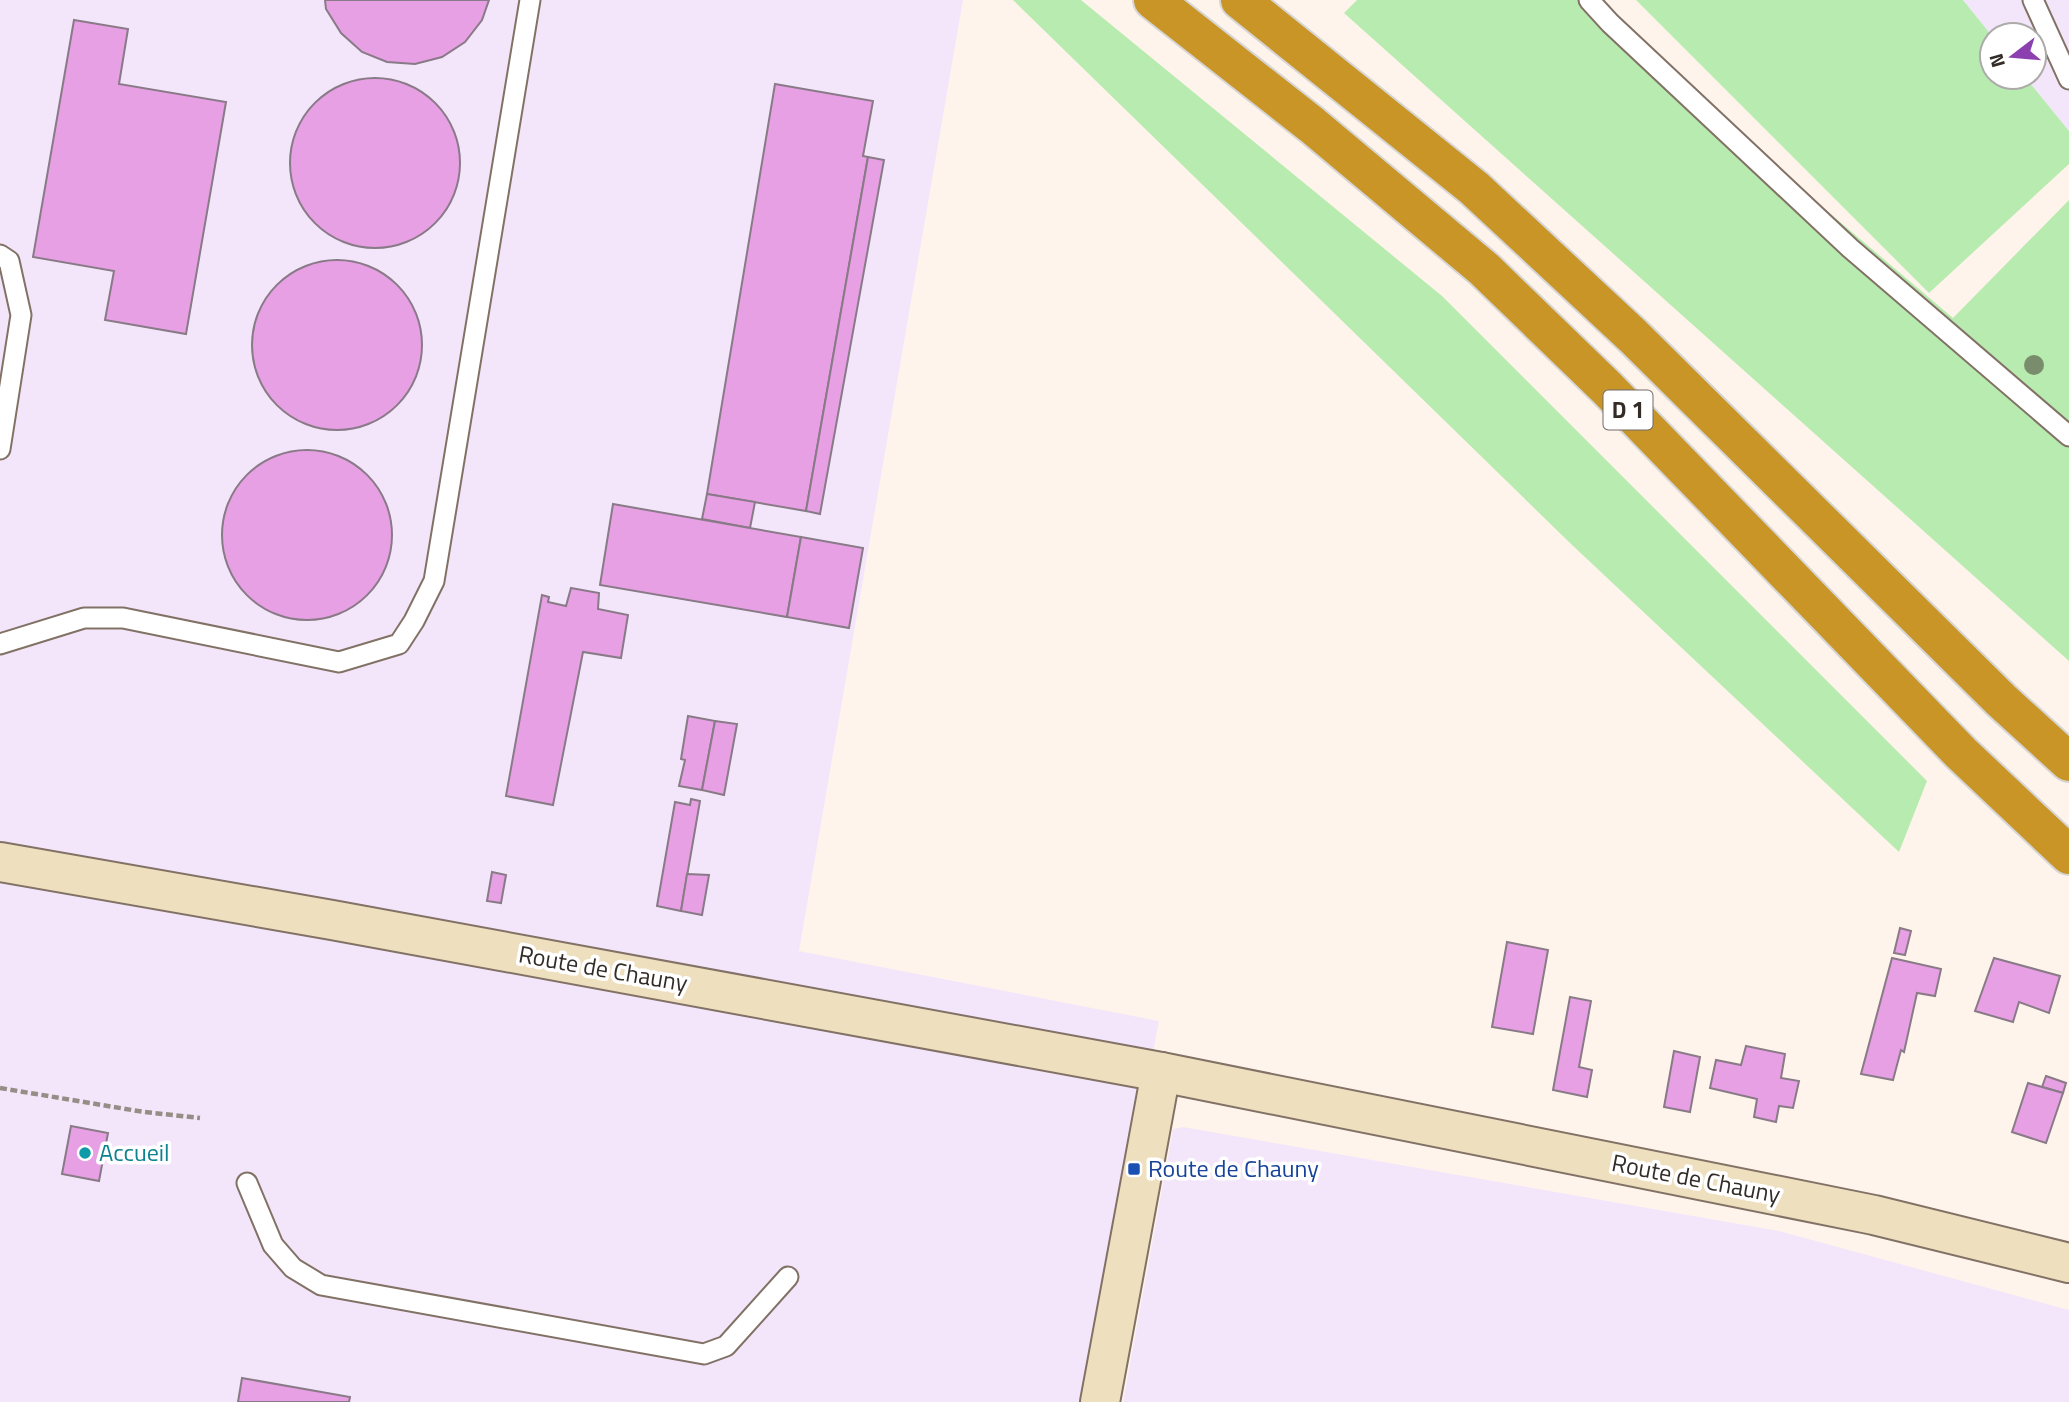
<svg xmlns="http://www.w3.org/2000/svg" width="2069" height="1402" font-family="'Titillium Web',sans-serif">
  <style>
    .industrial { fill: #f4e6fa }
    .green { fill: #b8ebaf }
    .building { fill: #e7a0e3; stroke: #897a87; stroke-width: 2 }
    .lines { fill: none; stroke-linecap: round; stroke-linejoin: round }
    .lane-casing { stroke: #827266; stroke-width: 23 }
    .secondary-casing { stroke: #827266; stroke-width: 42 }
    .highway-casing { stroke: #d6d5d4; stroke-width: 42 }
    .path { stroke: #968d86; stroke-width: 4.5; stroke-dasharray: 7 3.5; stroke-linecap: butt }
    .lane { stroke: #fff; stroke-width: 19 }
    .secondary { stroke: #eedfbe; stroke-width: 38 }
    .highway { stroke: #c89526; stroke-width: 38 }
    .tree { fill: #798d6c }
    .culture-dot { fill: #0f9aa8; stroke: #fff; stroke-width: 2.5 }
    .transit-dot { fill: #1a4fb4; stroke: #fff; stroke-width: 2.5 }
    .labels { text-anchor: middle; stroke-width: 7; stroke-linejoin: round; paint-order: stroke }
    .shield { fill: #fff; stroke: #706b68; stroke-width: 2 }
    .shield-label { font-size: 23px; font-weight: bold; fill: #332c27 }
    .street-label { font-size: 24px; fill: #332c27; stroke: #fff }
    .culture-label { font-size: 24px; fill: #0d838f; stroke: #fff; text-anchor: start }
    .transit-label { font-size: 24px; fill: #164399; stroke: #fff; text-anchor: start }
  </style>
  <rect width="100%" height="100%" fill="#fff4eb"/>
  <!-- industrial -->
  <g class="industrial">
    <path d="M0,0H963L799,951L1159,1021L1086,1402H0Z"/>
    <path d="M1963,0H2069V131L2025,77H2034V35L1992,36Z"/>
    <path d="M1183,1127L1779,1231L2069,1310V1402H1123L1173,1129Z"/>
  </g>
  <!-- green -->
  <g class="green">
    <path d="M1013,0H1081L1442,296L1927,781L1899,852L1570,543Z"/>
    <path d="M1357,0H1579L1953,318L2069,200V661L1344,13Z"/>
    <path d="M1636,0H1963L1992,36V77H2025L2069,131V164L1929,293Z"/>
  </g>
  <!-- building -->
  <g class="building">
    <path d="M325,0H489L482,20L465,42L442,57L415,64L387,62L362,52L341,33L326,9Z"/>
    <path d="M74,20L128,29L119,84L226,102L186,334L105,320L114,271L33,257Z"/>
    <circle cx="375" cy="163" r="85"/>
    <path d="M775,84L873,101L863,156L868,157L806,511L707,494Z"/>
    <path d="M868,157L884,160L820,514L806,511Z"/>
    <circle cx="337" cy="345" r="85"/>
    <circle cx="307" cy="535" r="85"/>
    <path d="M707,494L755,502L750,528L702,519Z"/>
    <path d="M613,504L801,537L787,617L600,585Z"/>
    <path d="M801,537L863,548L849,628L787,617Z"/>
    <path d="M571,588L599,593L598,609L628,615L621,658L583,652L553,805L506,796L542,595L549,597L548,602L566,606Z"/>
    <path d="M688,716L715,721L702,790L679,786L685,760L681,759Z"/>
    <path d="M715,721L737,724L724,795L702,790Z"/>
    <path d="M691,799L700,801L681,911L657,906L675,802L690,805Z"/>
    <path d="M492,872L506,875L501,903L487,901Z"/>
    <path d="M687,874L709,875L702,915L681,911Z"/>
    <path d="M1900,928L1911,931L1905,955L1894,953Z"/>
    <path d="M1507,942L1548,950L1533,1034L1492,1027Z"/>
    <path d="M1892,958L1941,969L1935,996L1917,993L1904,1052L1901,1050L1893,1080L1861,1074Z"/>
    <path d="M1994,958L2060,976L2049,1013L2019,1002L2013,1022L1975,1011Z"/>
    <path d="M1570,997L1591,1001L1579,1067L1592,1070L1587,1097L1553,1090Z"/>
    <path d="M1746,1046L1785,1054L1781,1078L1799,1081L1793,1108L1779,1106L1776,1122L1754,1117L1757,1099L1710,1088L1716,1060L1741,1065Z"/>
    <path d="M1674,1051L1700,1057L1690,1112L1664,1107Z"/>
    <path d="M2046,1076L2066,1083L2063,1093L2042,1087Z"/>
    <path d="M2028,1083L2063,1093L2046,1143L2012,1132Z"/>
    <path d="M71,1126L108,1133L99,1181L62,1174Z"/>
    <path d="M242,1378L350,1397L349,1402H238Z"/>
  </g>
  <g class="lines">
    <!-- lane casing -->
    <g class="lane-casing">
      <g id="lane">
        <path d="M1589,0L1610,23L1850,248L2069,436"/>
        <path d="M2033,0L2069,79"/>
        <path d="M0,255L9,261L21,315L0,449"/>
        <path d="M0,644L84,618H123L339,662L399,644L414,621L434,581L530,0"/>
        <path d="M247,1183L273,1245L293,1268L321,1285L704,1354L726,1346L788,1277"/>
      </g>
    </g>
    <!-- secondary casing -->
    <g class="secondary-casing">
      <g id="secondary">
        <path d="M0,862L332,920L1161,1072L1874,1215L2069,1263"/>
        <path d="M1100,1402L1161,1072"/>
      </g>
    </g>
    <!-- highway casing -->
    <g class="highway-casing">
      <g id="highway">
        <path d="M1153,0L1312,125L1484,269L1607,388L1961,753L2069,855"/>
        <path d="M1240,0L1474,188L1633,336L2001,700L2069,762"/>
      </g>
    </g>
    <!-- path -->
    <path class="path" d="M0,1088L144,1112L200,1118"/>
    <!-- lane -->
    <use href="#lane" class="lane"/>
    <!-- secondary -->
    <use href="#secondary" class="secondary"/>
    <!-- highway -->
    <use href="#highway" class="highway"/>
  </g>
  <!-- trees -->
  <circle class="tree" cx="2034" cy="365" r="10"/>
  <!-- markers -->
  <circle class="culture-dot" cx="85" cy="1153" r="7"/>
  <rect class="transit-dot" x="1127" y="1162" width="14" height="14" rx="3.5"/>
  <g class="labels">
    <!-- shield labels -->
    <rect class="shield" x="1603.5" y="390.5" width="49" height="39" rx="5"/>
    <g class="shield-label">
      <text x="1628" y="418">D 1</text>
    </g>
    <!-- street labels -->
    <g class="street-label">
      <text transform="translate(603 969) rotate(10)" y="8">Route de Chauny</text>
      <text transform="translate(1696 1179) rotate(11)" y="8">Route de Chauny</text>
    </g>
    <!-- culture labels -->
    <g class="culture-label">
      <text x="99" y="1161">Accueil</text>
    </g>
    <!-- transit labels -->
    <g class="transit-label">
      <text x="1148" y="1177">Route de Chauny</text>
    </g>
  </g>
  <!-- north arrow -->
  <g transform="translate(2013 56) rotate(254)"><circle r="33" fill="#ffffff" stroke="#adaba9" stroke-width="2"/>
  <path d="M0-5L12 26L0 18L-12 26Z" fill="#8c3faf"/>
  <text y="-10" font-size="19" font-weight="bold" text-anchor="middle" fill="#332c27">N</text>
  </g>
</svg>
